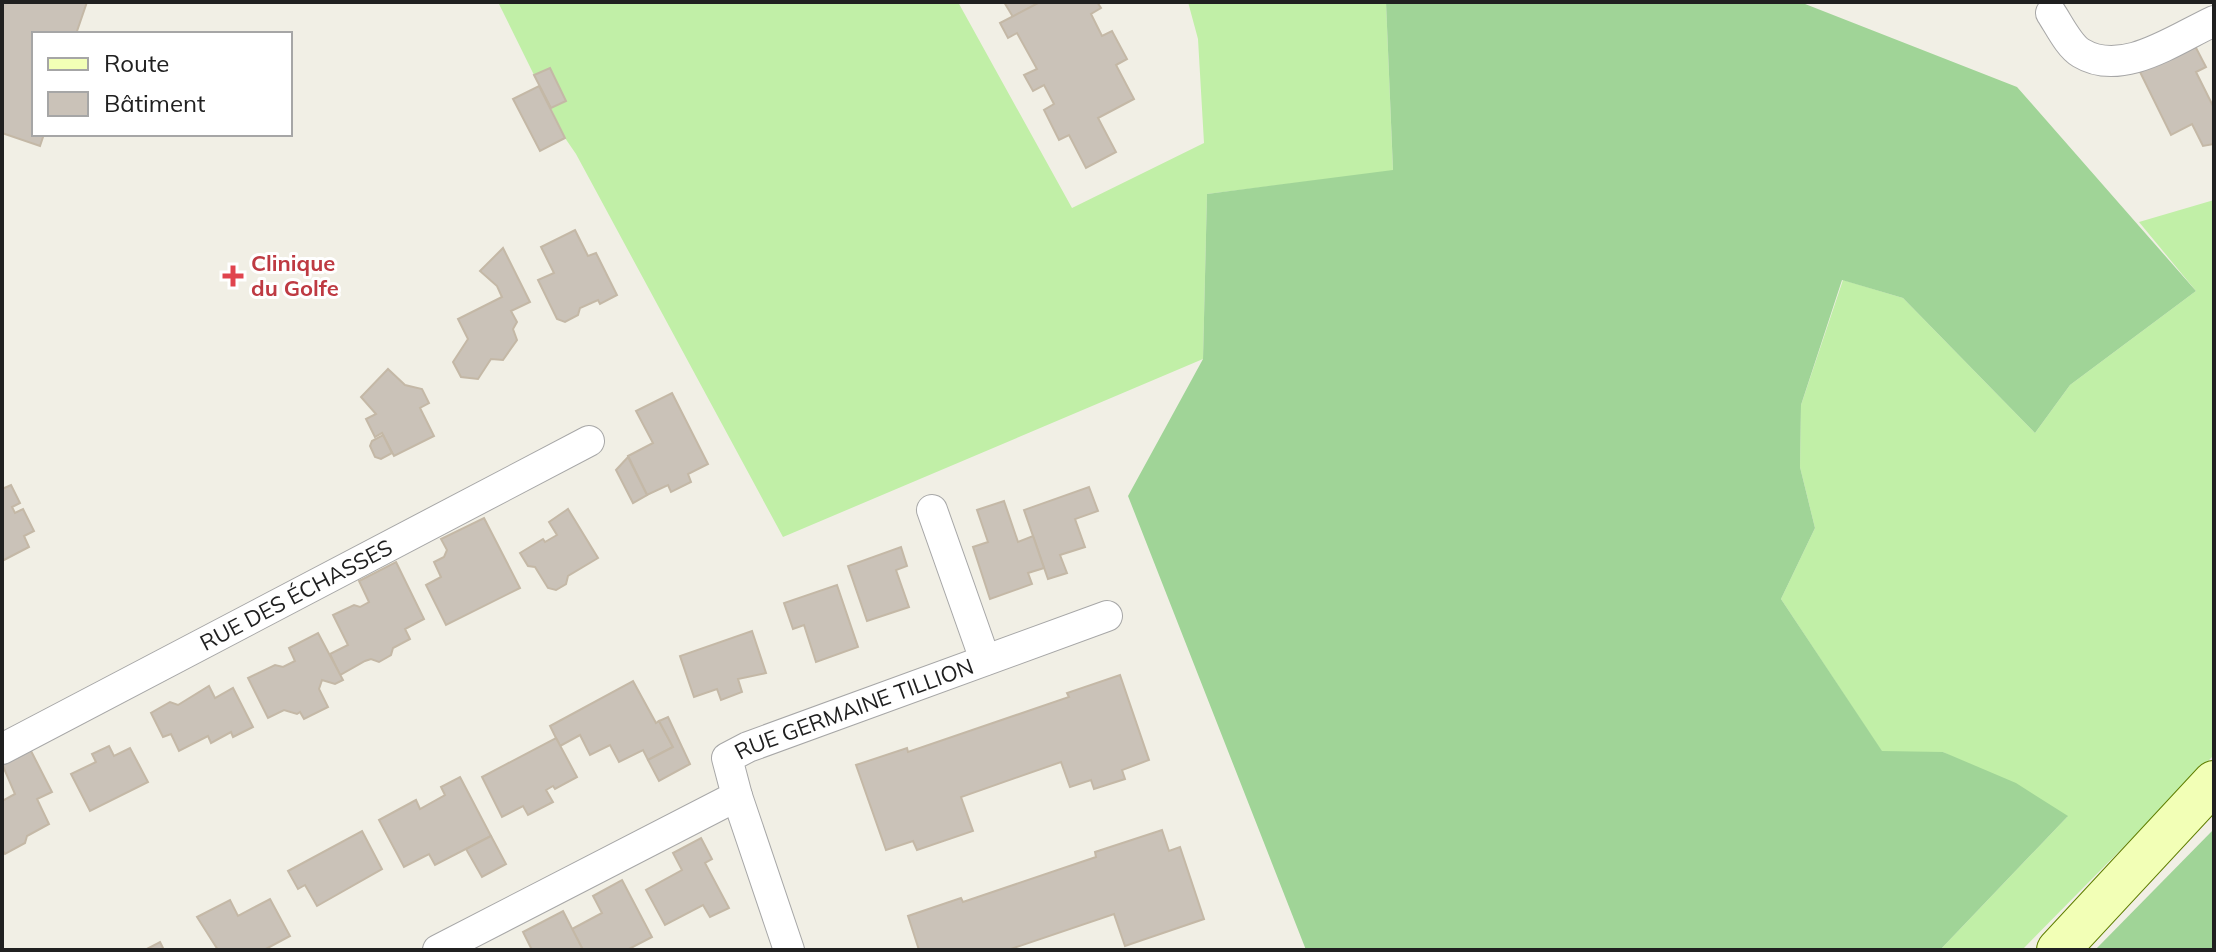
<svg xmlns="http://www.w3.org/2000/svg" width="2216" height="952" font-family="Mulish,sans-serif">
  <style>
    .grass { fill: #c1efa7 }
    .forest { fill: #a0d497 }
    .building { fill: #cac2b8; stroke: #c4b8a6; stroke-width: 2 }
    .lines { fill: none; stroke-linecap: round; stroke-linejoin: round }
    .street-casing { stroke: #a7a7a7; stroke-width: 32 }
    .secondary-casing { stroke: #5f7e00; stroke-width: 44 }
    .street { stroke: #fff; stroke-width: 30 }
    .secondary { stroke: #f2ffb6; stroke-width: 42 }
    .health-dot { fill: #e0444e; stroke: #fff; stroke-width: 3 }
    .labels { text-anchor: middle; stroke-width: 6; stroke-linejoin: round; paint-order: stroke }
    .health-label { font-size: 22px; font-weight: bold; fill: #be3a42; stroke: #fff; text-anchor: start }
    .street-label { font-size: 22px; fill: #202020; stroke: #fff }
  </style>
  <rect width="100%" height="100%" fill="#f1efe5"/>
  <!-- grass -->
  <g class="grass">
    <path d="M498,2H958L1072,208L1204,143L1198,39L1188,2H1386L1393,171L1207,194L1203,359L783,537L576,154L565,138L551,108L566,101L550,68L534,75Z"/>
    <path d="M2214,200V755L2022,950H1940L2067,817L1943,752H1882L1781,599L1815,528L1800,467L1801,405L1843,280L1903,298L2035,433L2070,385L2196,291L2139,222Z"/>
  </g>
  <!-- forest -->
  <g class="forest">
    <path d="M1386,2H1800L2017,87L2196,291L2070,385L2035,433L1903,298L1842,280L1801,405L1800,467L1815,528L1781,599L1882,751L1943,752L2016,783L2068,816L1940,950H1306L1128,496L1203,359L1207,194L1393,170Z"/>
    <path d="M2214,829V950H2095Z"/>
  </g>
  <!-- building -->
  <g class="building">
    <path d="M2,2H87L76,34H34V134H44L40,146L2,133Z"/>
    <path d="M1004,2H1040L1013,17Z"/>
    <path d="M1040,2H1097L1101,8L1091,14L1102,36L1112,31L1127,59L1116,65L1134,99L1098,118L1116,152L1086,168L1069,135L1059,140L1044,110L1054,104L1044,85L1033,91L1024,75L1037,69L1017,33L1008,38L1000,23Z"/>
    <path d="M2194,44L2206,67L2196,72L2214,108V144L2203,146L2192,124L2171,135L2140,72Z"/>
    <path d="M550,68L566,101L551,108L534,75Z"/>
    <path d="M539,86L565,138L540,151L513,99Z"/>
    <path d="M575,230L588,256L596,253L617,295L600,304L598,300L580,308L578,315L565,322L557,319L538,280L554,273L541,247Z"/>
    <path d="M503,248L530,302L511,311L517,322L513,329L517,340L503,360L491,359L478,379L461,377L453,362L468,339L458,319L502,297L497,286L480,271Z"/>
    <path d="M388,369L405,385L422,389L429,403L420,408L434,436L394,456L382,433L375,437L366,419L376,414L361,397Z"/>
    <path d="M672,393L708,464L688,474L691,482L671,492L668,485L647,495L628,456L653,443L636,411Z"/>
    <path d="M383,435L392,453L381,459L375,457L370,446L372,441Z"/>
    <path d="M628,457L647,495L633,503L616,470Z"/>
    <path d="M11,485L20,503L12,507L15,513L23,509L34,531L24,536L29,547L2,561V489Z"/>
    <path d="M1089,487L1098,511L1075,519L1085,547L1060,555L1067,573L1048,579L1024,510Z"/>
    <path d="M1004,501L1018,542L1033,536L1044,568L1028,573L1032,584L990,599L973,547L988,542L977,510Z"/>
    <path d="M568,509L598,558L568,576L566,584L556,590L548,588L535,567L528,566L520,553L543,539L545,542L557,535L549,522Z"/>
    <path d="M484,518L520,588L446,625L426,585L441,577L434,562L444,557L447,550L441,539Z"/>
    <path d="M901,547L907,566L896,570L909,607L867,621L848,566Z"/>
    <path d="M396,562L424,619L405,629L410,639L393,648L391,655L379,662L371,659L365,661L340,675L330,654L348,645L333,615L354,605L360,607L369,602L359,581Z"/>
    <path d="M837,585L858,647L816,662L804,625L793,629L784,603Z"/>
    <path d="M752,631L766,673L738,679L742,692L721,700L717,689L694,697L680,656Z"/>
    <path d="M318,633L343,680L335,684L322,680L319,689L328,707L304,719L300,712L297,714L284,710L268,718L248,678L275,665L283,667L295,661L289,648Z"/>
    <path d="M1120,675L1149,760L1122,770L1125,779L1094,789L1091,780L1070,787L1061,762L961,797L973,831L917,850L913,841L886,850L856,765L907,748L908,752L1069,697L1067,693Z"/>
    <path d="M633,681L656,723L659,721L673,747L648,760L643,750L619,762L610,745L590,755L580,735L560,746L550,726Z"/>
    <path d="M209,686L215,698L233,688L253,727L233,737L231,732L211,743L208,736L179,751L171,734L163,737L151,713L170,702L178,705Z"/>
    <path d="M668,717L690,764L659,781L648,760L673,747L659,721Z"/>
    <path d="M556,738L577,777L555,789L553,786L546,790L553,802L528,815L523,806L502,817L482,777Z"/>
    <path d="M109,746L114,756L130,748L148,782L90,811L71,774L96,762L92,754Z"/>
    <path d="M30,749L52,792L37,799L49,824L27,836L25,843L5,854L2,849V801L15,794L2,764Z"/>
    <path d="M460,777L491,836L435,865L429,854L404,867L379,820L416,800L420,809L445,795L441,787Z"/>
    <path d="M1162,830L1169,851L1180,847L1204,919L1125,946L1114,914L1008,950H919L908,916L961,898L963,902L1096,857L1095,852Z"/>
    <path d="M362,831L382,869L317,906L305,885L298,889L288,871Z"/>
    <path d="M491,836L506,864L482,877L466,849Z"/>
    <path d="M701,838L712,859L705,863L729,908L710,917L703,905L665,925L646,890L682,870L673,853Z"/>
    <path d="M622,880L652,937L627,950H583L572,929L602,913L593,896Z"/>
    <path d="M270,899L290,936L264,950H218L197,917L230,900L238,916Z"/>
    <path d="M563,911L583,950H532L523,932Z"/>
    <path d="M160,942L164,950H145Z"/>
  </g>
  <g class="lines">
    <!-- street casing -->
    <g class="street-casing">
      <g id="street">
        <path d="M2051,13C2059,25 2069,46 2081,53C2122,78 2175,39 2214,21"/>
        <path d="M932,510L985,660"/>
        <path id="s1" d="M2,749L589,441"/>
        <path d="M737,796L789,950"/>
        <path id="s2" d="M438,950L737,796L727,758L748,747L1107,616"/>
      </g>
    </g>
    <!-- secondary casing -->
    <g class="secondary-casing">
      <path id="secondary" d="M2058,950L2214,782"/>
    </g>
    <!-- street -->
    <use href="#street" class="street"/>
    <!-- secondary -->
    <use href="#secondary" class="secondary"/>
  </g>
  <!-- markers -->
  <path class="health-dot" d="M229 264h8v8h8v8h-8v8h-8v-8h-8v-8h8z"/>
  <g class="labels">
    <!-- health labels -->
    <g class="health-label">
      <text x="251" y="271">Clinique<tspan x="251" dy="25">du Golfe</tspan></text>
    </g>
    <!-- street labels -->
    <g class="street-label">
      <text dy="8" stroke="none"><textPath href="#s1" startOffset="332">RUE DES ÉCHASSES</textPath></text>
      <text dy="8" stroke="none"><textPath href="#s2" startOffset="512">RUE GERMAINE TILLION</textPath></text>
    </g>
  </g>
  <!-- border -->
  <rect width="2216" height="952" fill="none" stroke="#202020" stroke-width="8"/>
  <!-- legend -->
  <rect x="32" y="32" width="260" height="104" fill="#ffffff" stroke="#a6a6a6" stroke-width="2"/>
  <rect x="48" y="58" width="40" height="12" fill="#f2ffb6" stroke="#a6a6a6" stroke-width="2"/>
  <text x="104" y="72" font-size="24" fill="#202020">Route</text>
  <rect x="48" y="92" width="40" height="24" fill="#cac2b8" stroke="#a6a6a6" stroke-width="2"/>
  <text x="104" y="112" font-size="24" fill="#202020">Bâtiment</text>
</svg>
